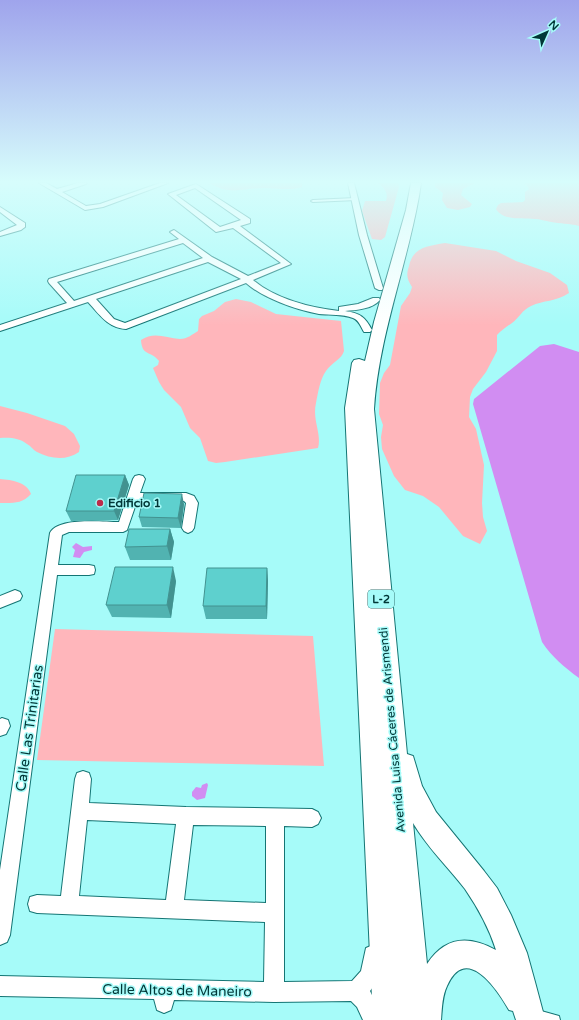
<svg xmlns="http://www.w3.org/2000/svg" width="579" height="1020" font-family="'Varela Round',sans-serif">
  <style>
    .green { fill: #ffb6bb }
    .water { fill: #d18df2 }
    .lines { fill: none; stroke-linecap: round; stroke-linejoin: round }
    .service-casing { stroke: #147574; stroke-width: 2 }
    .minor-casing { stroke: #147574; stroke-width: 2 }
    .primary-casing { stroke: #147574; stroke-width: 2 }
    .service { fill: #fff; fill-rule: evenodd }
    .minor { fill: #fff; fill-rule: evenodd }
    .primary { fill: #fff; fill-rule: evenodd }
    .wall { fill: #51b3b1 }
    .shaded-wall { fill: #429290 }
    .building { fill: #5ed0ce; stroke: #429290 }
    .poi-dot { fill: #bc2b4a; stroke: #a6fbf9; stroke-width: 1.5 }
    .labels { text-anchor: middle; stroke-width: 3; stroke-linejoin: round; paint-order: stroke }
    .shield { fill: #a6fbf9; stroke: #327271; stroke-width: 1 }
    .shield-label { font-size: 11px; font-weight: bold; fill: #013737 }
    .poi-label { font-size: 12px; font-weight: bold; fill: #013737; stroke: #a6fbf9; text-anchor: start }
    .street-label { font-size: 12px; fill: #013737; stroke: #a6fbf9 }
    .near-street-label { font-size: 14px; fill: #013737; stroke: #a6fbf9 }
  </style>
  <rect width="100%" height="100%" fill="#a6fbf9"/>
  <!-- green -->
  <g class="green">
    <path d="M209,183H302V187C289,191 277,188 264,188C242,188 232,196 209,183Z"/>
    <path d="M377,183H398L399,187L385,237L381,240L372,239L362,211L365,201H386C389,193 384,187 377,183Z"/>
    <path d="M435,183H475L463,189L461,195L472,204L470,207L458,210L447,208L442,200L443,193L435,187Z"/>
    <path d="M525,183H579V226C569,223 560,224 551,222C545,221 540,219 535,219C523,218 503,221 496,209L498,205L501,203L523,202L525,200V192L529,189Z"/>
    <path d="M445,243L496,251L516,261L550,273L567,285L569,293C555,302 544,300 531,306C522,310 519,318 512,323C506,327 502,330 497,335V351L486,372L473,389L470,397L469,417L476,429L484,465L482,503L483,517L487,531L480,544L463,536L439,507L423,496L405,490L394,476L382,449L381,437L383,425L379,414L380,383L384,373L390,365L401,306L410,293L412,287C407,279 406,275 409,266C413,247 428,246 445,243Z"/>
    <path d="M236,299L251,302L276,314L341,321L344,351C342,359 331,363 326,371C320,379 318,393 316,403C312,420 322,434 318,448L225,462L216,463L208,461L200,438L190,428L181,407L164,390L159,382L153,368L158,365L159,361C151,350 142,357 141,340C154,331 166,338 180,339C187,339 193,334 198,331L199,319L202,316L214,311L225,302Z"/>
    <path d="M0,406L27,413L65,426L74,434L80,446L79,452C66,461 51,459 37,452C33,450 31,446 27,444C20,438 9,437 0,438Z"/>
    <path d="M0,479C12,480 27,482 31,494C22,504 13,503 0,503Z"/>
    <path d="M55,629L313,636L324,766L37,760Z"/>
  </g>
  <!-- water -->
  <g class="water">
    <path d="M554,344L579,352V678C564,667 552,657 542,642L473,404L474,399L479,395L540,346Z"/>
    <path d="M76,543L83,547L92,546V550L84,552L80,558L73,557L75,550L72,547Z"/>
    <path d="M207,783L208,785L205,798L197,800L192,796V792L196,787L201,788L202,785Z"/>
  </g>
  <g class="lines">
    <!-- service casing -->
    <g class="service-casing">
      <g id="service">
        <path d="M355,198L357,199L356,200L313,202L311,201L313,200Z"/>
        <path d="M534,1009L559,1016L560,1020H537L530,1018L529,1014L530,1010Z"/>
      </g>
    </g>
    <!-- minor casing -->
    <g class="minor-casing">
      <g id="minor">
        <path d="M39,183H46L57,189L78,183H87L86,184L62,192L86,206L100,204L160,183H168L103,207L85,210Z"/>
        <path d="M348,183H354L367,235L383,288L382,290H379L375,288L359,235Z"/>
        <path d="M196,184L250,219V223L240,226L291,264L253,280C275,299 311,308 339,311V307L358,304L373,298H379L380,300C372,309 357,310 345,311C360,313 365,317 372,330L370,332H364C361,327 359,320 353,318C343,314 329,315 319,314C296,310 263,298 246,283L126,329C108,328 99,314 88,302L0,331V325L67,303L49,283L48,281L49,279L179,239L170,232L174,230L212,257L248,276L281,263L233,228L216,232L168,194ZM195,188L241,220L220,227L176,195ZM183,243L203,258L74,301L57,282ZM208,262L241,279L125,323L114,319L96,299Z"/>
        <path d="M0,207L25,223V227L21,230L0,236V232L17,225L0,212Z"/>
        <path d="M139,475L143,476L145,479L140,493H186L194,496L198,503L194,528L192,531L188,533L184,531L182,528L186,503L184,501H137L127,530L123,532H69L62,535L58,565H89L94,566L95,570L94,574L89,575H57L10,935L7,942L0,945V870L50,533C58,517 102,522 119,522L133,479L135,476Z"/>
        <path d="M15,590L20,592L22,596L20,600L0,608V596Z"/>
        <path d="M2,718L8,720L10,726L6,734L0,736V719Z"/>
        <path d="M83,771L89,773L91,779L89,803L186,807L312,809L318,812L321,818L318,824L312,827L284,826V982L352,981L361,971L366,948L373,945L380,948C386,962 379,980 370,991L384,1020H363L357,1007L351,1001L274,1002L174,1000L171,1010L164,1013L157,1010L154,999L0,996V976L264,982L265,922L37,913L30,911L28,904L30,897L37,895L61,896L75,779L77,773ZM87,820L176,824L166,900L79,896ZM193,825L266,826V903L184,900Z"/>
      </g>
    </g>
    <!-- primary casing -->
    <g class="primary-casing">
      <path id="primary" d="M411,183H421L419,196C406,269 379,335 374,409L407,754L413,756L422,786L436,812L484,871L497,888L511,915L527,953L535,982L543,1012L540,1020H516L513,1011L509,1010C497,989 466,943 447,986C442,996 442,1009 441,1020H373L345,408L352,363L354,360L359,359L365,361L374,322L406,210ZM413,823C427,847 448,867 465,889C478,908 489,928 496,950C469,935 445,936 427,964Z"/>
    </g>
    <!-- service -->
    <use href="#service" class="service"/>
    <!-- minor -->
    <use href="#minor" class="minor"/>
    <!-- primary -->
    <use href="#primary" class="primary"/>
  </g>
  <!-- wall -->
  <g class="wall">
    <path d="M125,475L129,485L118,520L71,521L66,511Z"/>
    <path d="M184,504L181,528L142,527L139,517Z"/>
    <path d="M170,529L174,542L171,560H130L125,547Z"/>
    <path d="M267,568L268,581L267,619H206L203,606Z"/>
    <path d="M176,581L171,618L112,617L106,605Z"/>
  </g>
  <!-- shaded-wall -->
  <g class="shaded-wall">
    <path d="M125,475L129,485L118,520L114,511Z"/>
    <path d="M182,494L184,504L181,528L178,518Z"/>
    <path d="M170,529L174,542L171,560L167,546Z"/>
    <path d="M173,567L176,581L171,618L167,605Z"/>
    <path d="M267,568L268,581L267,619L266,606Z"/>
  </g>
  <!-- building -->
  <g class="building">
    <path d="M76,475H125L114,511H66Z"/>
    <path d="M144,493L182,494L178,518L139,517Z"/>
    <path d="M129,529H170L167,546L125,547Z"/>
    <path d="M115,567H173L167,605H106Z"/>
    <path d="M207,568H267L266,606H203Z"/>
  </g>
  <!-- sky -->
  <linearGradient id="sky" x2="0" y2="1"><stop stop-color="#9fa4ec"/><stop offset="0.56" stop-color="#d7fdfc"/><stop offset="1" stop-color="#d7fdfc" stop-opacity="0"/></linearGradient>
  <rect width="579" height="325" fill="url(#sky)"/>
  <!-- markers -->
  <circle class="poi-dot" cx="100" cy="503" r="4"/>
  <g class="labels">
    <!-- shield labels -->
    <rect class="shield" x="368" y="590" width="26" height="18" rx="3"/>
    <g class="shield-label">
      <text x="381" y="603">L-2</text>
    </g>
    <!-- poi labels -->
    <g class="poi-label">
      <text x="108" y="507">Edificio 1</text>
    </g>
    <!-- street labels -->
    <g class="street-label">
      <text transform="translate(392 730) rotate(-95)" y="4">Avenida Luisa Cáceres de Arismendi</text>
    </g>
    <!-- near-street labels -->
    <g class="near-street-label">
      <text transform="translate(29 728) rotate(-82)" y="5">Calle Las Trinitarias</text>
      <text transform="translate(177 990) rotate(1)" y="5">Calle Altos de Maneiro</text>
    </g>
  </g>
  <!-- north arrow -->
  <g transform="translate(547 32) rotate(45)" stroke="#a6fbf9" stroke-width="3" paint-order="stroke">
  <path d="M0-3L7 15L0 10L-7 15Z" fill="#013737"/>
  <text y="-6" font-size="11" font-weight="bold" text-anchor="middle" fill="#013737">N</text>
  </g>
</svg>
